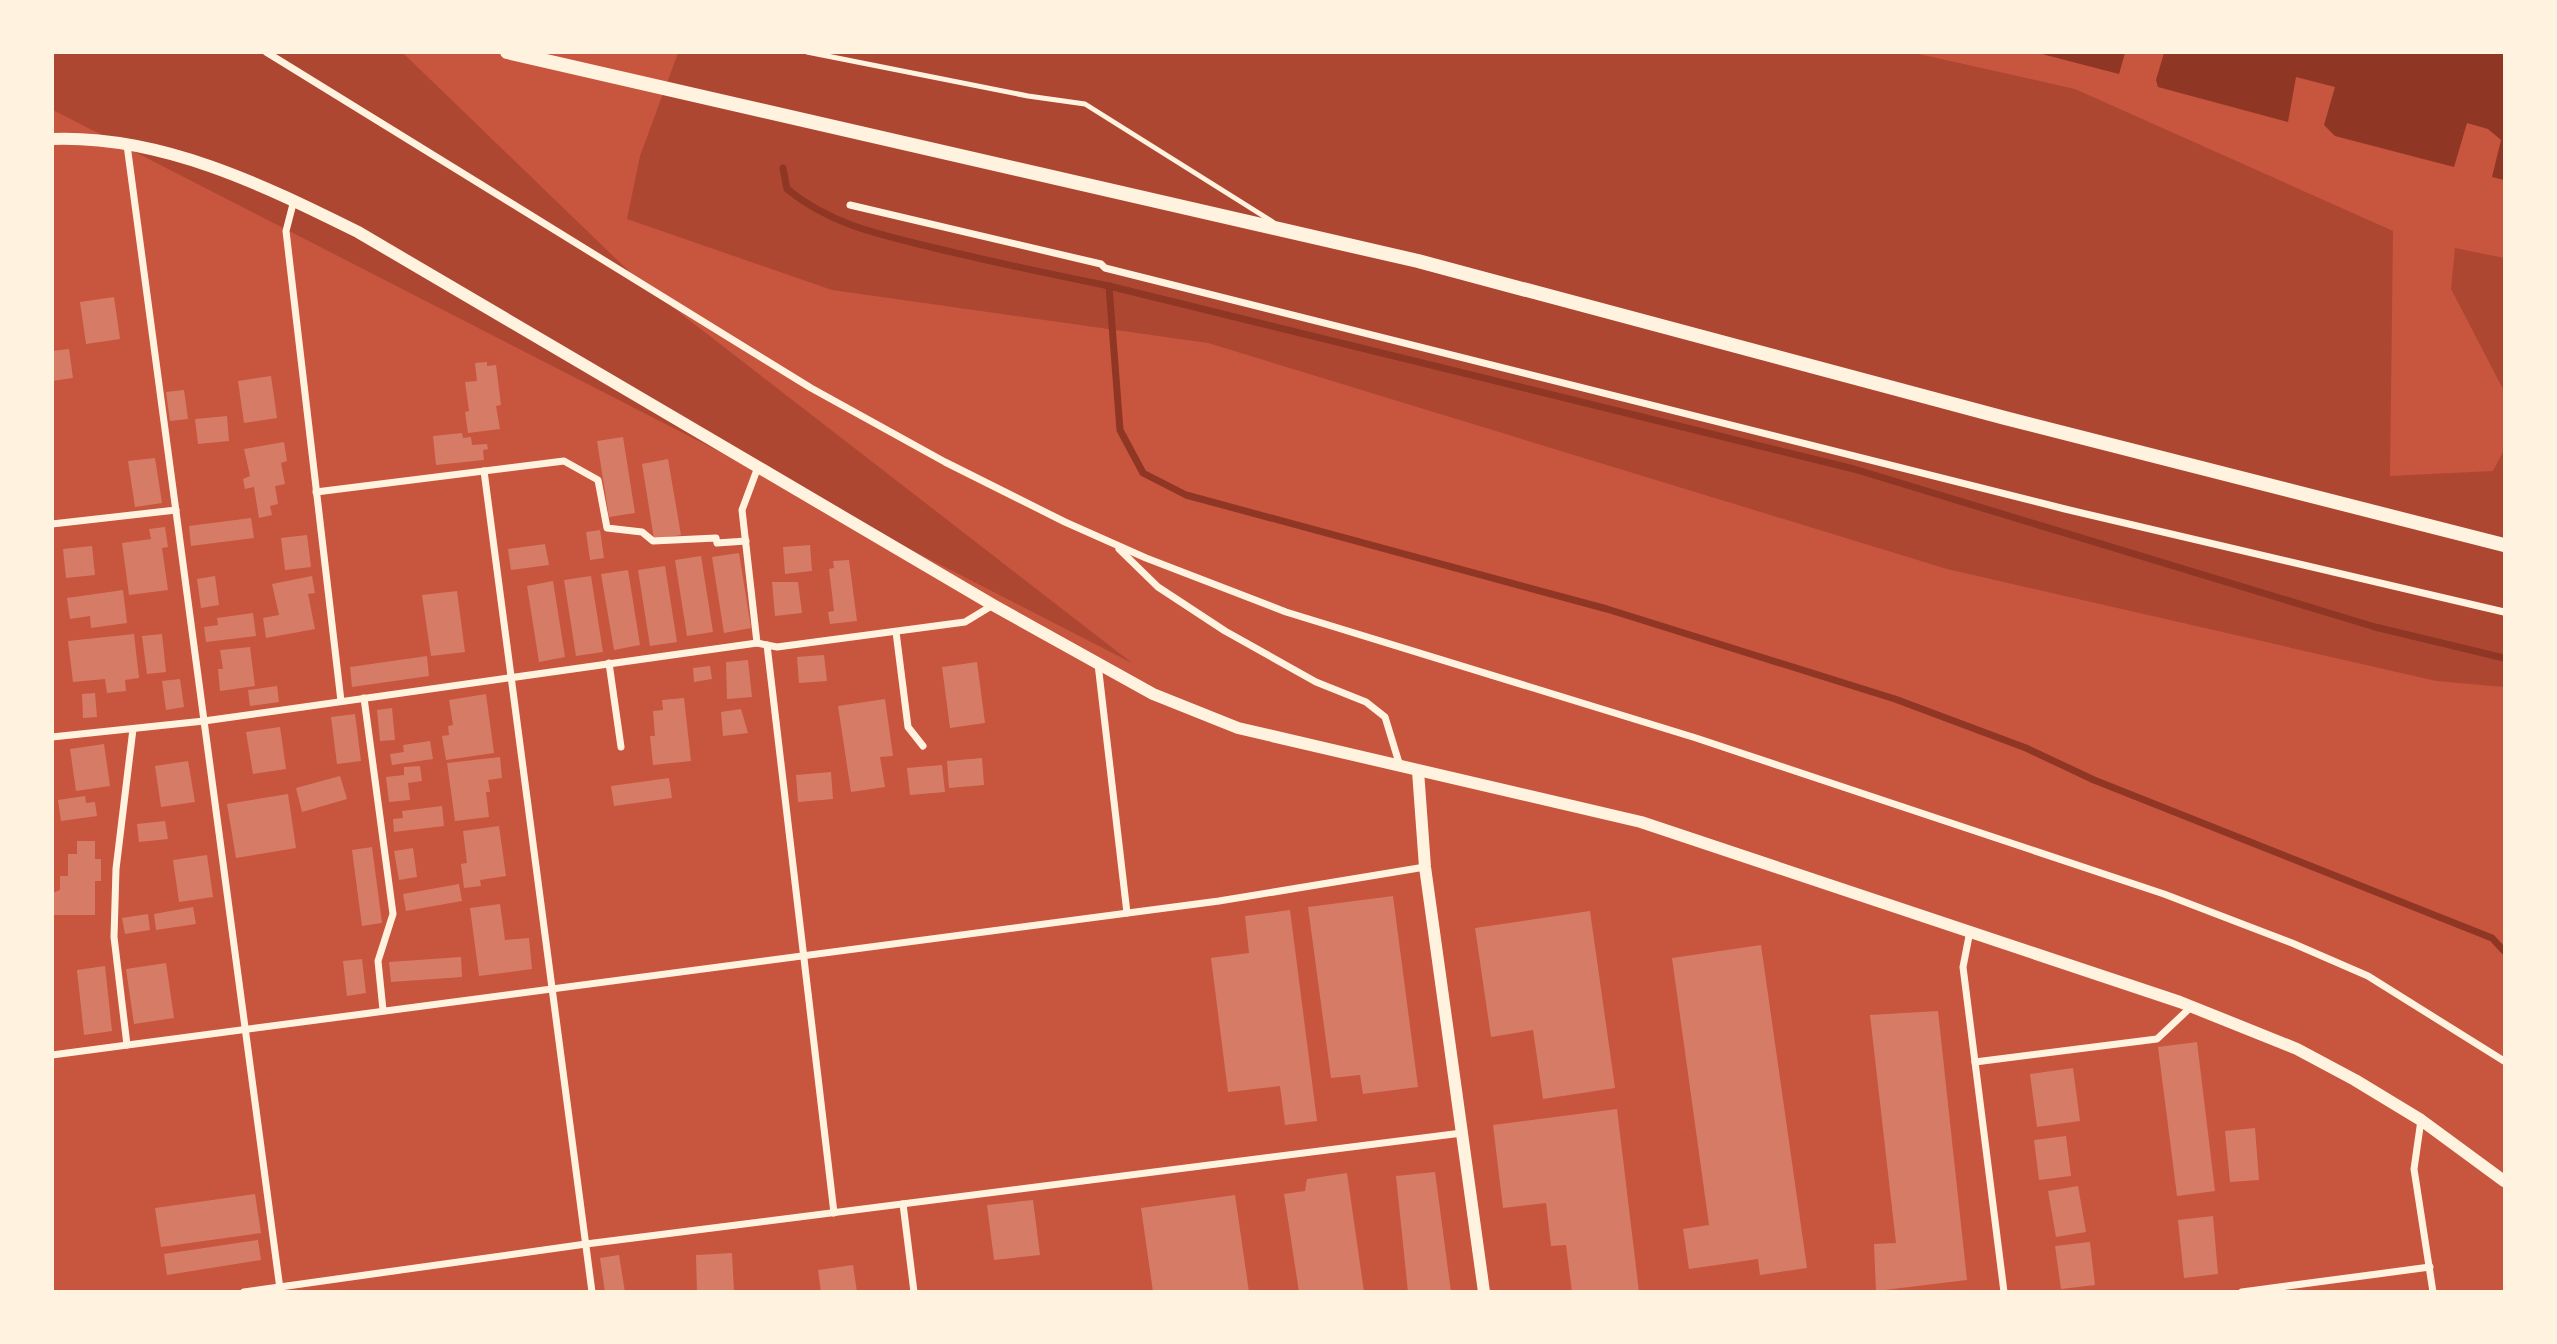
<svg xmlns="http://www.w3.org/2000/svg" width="2557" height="1344" font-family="'Crimson Pro',serif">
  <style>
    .green { fill: #ae4732 }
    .water { fill: #8f3625 }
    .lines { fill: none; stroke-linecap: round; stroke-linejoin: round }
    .stream { stroke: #8f3625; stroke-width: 7 }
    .building { fill: #d67c66 }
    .service { stroke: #fff3e0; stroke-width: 5 }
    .minor { stroke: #fff3e0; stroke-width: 7 }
    .tertiary { stroke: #fff3e0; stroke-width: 12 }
    .secondary { stroke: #fff3e0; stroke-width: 14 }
  </style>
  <rect width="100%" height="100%" fill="#c8553d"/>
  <!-- green -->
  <g class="green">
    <path d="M1910,52L2075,89L2393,231L2390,476L2493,471L2504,450V687L2436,681L1947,569L1208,343L832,290L627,219L640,156L678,53Z"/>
    <path d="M52,53H403L640,282L1132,663L53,110Z"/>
    <path d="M2455,248L2504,258V391L2451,289Z"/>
  </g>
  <!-- water -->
  <g class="water">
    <path d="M2038,53L2125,52V53L2119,74Z"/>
    <path d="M2164,53H2504V180L2492,177L2501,140L2488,129L2467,123L2454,167L2335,136L2324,125L2335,87L2296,77L2288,122L2158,87L2156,80Z"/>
  </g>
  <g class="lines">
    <!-- stream -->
    <g class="stream">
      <path d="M783,168L787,189C831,225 881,235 935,248C992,262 1050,274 1109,286L1854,469L2375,627L2504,658"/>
      <path d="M1109,286L1120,430L1143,473L1186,495L1607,609L1895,699L2026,748L2094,780L2492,938L2504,951"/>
    </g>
  </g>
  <!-- building -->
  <g class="building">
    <path d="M114,297L120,339L86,344L80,302Z"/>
    <path d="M69,349L73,378L52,381V351Z"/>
    <path d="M487,362V366L496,365L501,405L496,406L500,429L468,433L465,412L469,411L465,382L477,381L475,363Z"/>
    <path d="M271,376L277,418L244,423L238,381Z"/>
    <path d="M184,390L188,419L170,421L166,392Z"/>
    <path d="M227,416L229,441L198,444L195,419Z"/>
    <path d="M462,433L463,438L471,437L472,445L487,444L488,449L483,450L484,460L436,465L433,436Z"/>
    <path d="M623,437L635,513L609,517L597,441Z"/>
    <path d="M284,442L287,461L281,463L285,484L275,486L278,504L270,506L272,515L259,518L254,487L245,489L243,479L250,476L244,449Z"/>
    <path d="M155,458L162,503L135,507L128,461Z"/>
    <path d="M668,459L681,535L654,539L642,464Z"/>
    <path d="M251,518L254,538L191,546L189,526Z"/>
    <path d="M165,527L168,547L162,548L168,590L129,595L122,543L151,539L149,529Z"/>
    <path d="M600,530L604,558L590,560L586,532Z"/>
    <path d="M307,535L311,567L285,570L281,538Z"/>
    <path d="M545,544L549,565L511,570L508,549Z"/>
    <path d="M810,545L812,571L785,574L783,547Z"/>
    <path d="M92,546L95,575L66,578L63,549Z"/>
    <path d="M739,553L751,628L724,633L712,557Z"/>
    <path d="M701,556L713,632L687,636L675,560Z"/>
    <path d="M849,560L857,621L830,624L828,612L834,611L829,569L834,568L833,561Z"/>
    <path d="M665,566L677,642L650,646L638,570Z"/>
    <path d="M628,570L640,645L614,650L601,574Z"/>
    <path d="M215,576L219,605L201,608L197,579Z"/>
    <path d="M312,576L315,593L308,594L315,629L266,638L263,618L279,615L272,584Z"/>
    <path d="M591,576L603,652L576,656L564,580Z"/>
    <path d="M553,581L565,657L539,662L527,586Z"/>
    <path d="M772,582H798L802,613L775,616Z"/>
    <path d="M123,590L127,623L91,628L90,616L70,619L67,598Z"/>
    <path d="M457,591L465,652L431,656L422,595Z"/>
    <path d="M253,613L256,636L206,642L204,627L218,625L217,618Z"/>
    <path d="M134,634L139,678L125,680L126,691L107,693L105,679L73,682L68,641Z"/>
    <path d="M162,634L166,672L147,674L142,636Z"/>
    <path d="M250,647L255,686L220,691L218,669H223L220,650Z"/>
    <path d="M824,655L827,681L799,683L797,657Z"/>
    <path d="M427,656L429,676L352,687L350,667Z"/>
    <path d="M748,660L752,697L727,699L726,662Z"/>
    <path d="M977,662L985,723L950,728L942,667Z"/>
    <path d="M710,666L712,679L694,682L693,668Z"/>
    <path d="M180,679L184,707L166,710L162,681Z"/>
    <path d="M277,686L279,702L250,706L248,690Z"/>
    <path d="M95,693L97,717L83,718L82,694Z"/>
    <path d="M486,694L494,753L446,760L442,736L449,735L448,726L453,725L449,700Z"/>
    <path d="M684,698L691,761L653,765L650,736H655L653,711L663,710L662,700Z"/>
    <path d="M885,699L893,756L880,757L885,787L851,792L838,706Z"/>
    <path d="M392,708L395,740L380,741L377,710Z"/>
    <path d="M741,709L748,733L723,736L721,712Z"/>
    <path d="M355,714L361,761L337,764L331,717Z"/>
    <path d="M280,727L286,769L253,774L246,732Z"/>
    <path d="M430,741L433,759L392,765L390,754L404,752L403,745Z"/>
    <path d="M104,744L110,786L76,791L70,749Z"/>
    <path d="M500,757L502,778L488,780L490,792H486L489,817L455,821L447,763Z"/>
    <path d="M982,758L984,785L949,788L947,761Z"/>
    <path d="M188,761L195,802L161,807L155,766Z"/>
    <path d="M942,765L945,792L910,795L907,768Z"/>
    <path d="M420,766L422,781L408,783L410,800L389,802L386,777L404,775V767Z"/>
    <path d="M831,772L833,799L798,802L796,775Z"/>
    <path d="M340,776L347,799L302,812L296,788Z"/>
    <path d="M669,778L672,798L614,806L611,786Z"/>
    <path d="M288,794L296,848L236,858L227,804Z"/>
    <path d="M85,796L86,803L95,802L97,816L61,821L58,800Z"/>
    <path d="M442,806L444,826L394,832L393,819L403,818L402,811Z"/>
    <path d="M165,821L168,839L139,842L137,824Z"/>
    <path d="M499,826L506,876L480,880L481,886L464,888L461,864L467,863L463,831Z"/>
    <path d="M77,841H95V859H101V881H95V915H52V893L60,890V876H68V854H77Z"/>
    <path d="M372,847L382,923L362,926L352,850Z"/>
    <path d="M413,848L417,877L399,880L394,851Z"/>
    <path d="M207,855L213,897L179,902L173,860Z"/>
    <path d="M459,884L462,901L406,911L403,894Z"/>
    <path d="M1393,896L1418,1087L1363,1094L1360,1075L1331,1078L1308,907Z"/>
    <path d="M500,904L505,940L529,938L532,969L479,976L470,908Z"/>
    <path d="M193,907L196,924L156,930L154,914Z"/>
    <path d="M1290,910L1317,1121L1285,1125L1280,1086L1228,1092L1211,958L1249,953L1245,916Z"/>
    <path d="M1590,911L1615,1088L1543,1099L1533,1030L1491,1037L1475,928Z"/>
    <path d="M148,914L150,930L125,934L122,918Z"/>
    <path d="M1761,945L1807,1268L1760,1275L1758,1259L1689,1269L1683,1229L1709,1225L1672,958Z"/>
    <path d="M461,957L462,977L391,982L389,962Z"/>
    <path d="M362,959L366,993L347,996L343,961Z"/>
    <path d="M166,963L174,1018L134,1024L126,969Z"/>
    <path d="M105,966L112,1031L84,1035L77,970Z"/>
    <path d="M1938,1011L1967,1280L1876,1291L1874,1244L1896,1243L1870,1015Z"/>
    <path d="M2197,1042L2215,1191L2177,1196L2158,1047Z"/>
    <path d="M2073,1068L2080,1121L2037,1127L2030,1074Z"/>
    <path d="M1617,1109L1639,1292H1572L1566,1245L1551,1246L1546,1203L1503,1208L1493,1125Z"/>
    <path d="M2255,1128L2259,1180L2230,1182L2225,1131Z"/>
    <path d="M2066,1136L2071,1176L2039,1180L2034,1140Z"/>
    <path d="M1435,1172L1451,1292H1408L1396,1176Z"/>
    <path d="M1347,1173L1364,1292H1299L1284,1194L1305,1191L1307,1179Z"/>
    <path d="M2078,1186L2086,1232L2056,1237L2048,1191Z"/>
    <path d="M255,1194L261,1233L161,1247L155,1208Z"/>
    <path d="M1235,1195L1249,1292H1153L1141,1208Z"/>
    <path d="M1033,1200L1040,1255L994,1260L987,1205Z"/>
    <path d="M2213,1216L2218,1274L2184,1278L2178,1220Z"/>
    <path d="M258,1240L261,1260L167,1275L164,1254Z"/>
    <path d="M2090,1242L2095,1285L2061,1289L2055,1246Z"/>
    <path d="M732,1253L734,1292H697L696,1255Z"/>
    <path d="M619,1255L625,1292H605L600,1258Z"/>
    <path d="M853,1265L857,1292H821L818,1270Z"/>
  </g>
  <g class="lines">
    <!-- service -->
    <path class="service" d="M807,52L1028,96L1085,104L1273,222"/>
    <!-- minor -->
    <g class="minor">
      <path d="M266,52L811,388L945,462L1065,522L1146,558L1286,612L1696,738L2164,894L2292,943L2368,976L2504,1061"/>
      <path d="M127,145L280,1289"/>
      <path d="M294,200L286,231L341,701"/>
      <path d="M850,205L1101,264L1105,268L2065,509L2504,612"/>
      <path d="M484,471L592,1292"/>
      <path d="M316,492L564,461L598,480L607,528L642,532L653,541L716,538L717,543L746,541"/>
      <path d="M52,524L176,510"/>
      <path d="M1119,549L1158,587L1225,631L1316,682L1366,702L1385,717L1400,766"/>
      <path d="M896,632L908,727L923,746"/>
      <path d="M757,643L742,510L758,467"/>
      <path d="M767,645L834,1213"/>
      <path d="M609,663L621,747"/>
      <path d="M1098,664L1127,913"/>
      <path d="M364,698L393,914L378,961L383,1010"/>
      <path d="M52,737L204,721L757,643L777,647L965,622L993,605"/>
      <path d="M1970,931L1963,967L2004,1292"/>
      <path d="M127,1045L114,937L116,869L133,729"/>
      <path d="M52,1055L1219,901L1425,867"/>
      <path d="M1975,1062L2157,1039L2191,1007"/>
      <path d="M2421,1120L2414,1169L2433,1292"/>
      <path d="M903,1204L914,1292"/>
      <path d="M244,1292L586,1244L1462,1133"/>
      <path d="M2242,1292L2430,1267"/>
    </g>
    <!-- tertiary -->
    <g class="tertiary">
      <path d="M52,139C162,135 263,185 358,232L993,605L1153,694L1238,728L1641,822L2180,1002L2297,1049L2355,1080L2421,1120L2504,1181"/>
      <path d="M1418,771L1425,867L1484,1292"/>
    </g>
    <!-- secondary -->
    <path class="secondary" d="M507,52L1418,261L2005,418L2504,545"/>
  </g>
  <!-- border -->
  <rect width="2557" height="1344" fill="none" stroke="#fff3e0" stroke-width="108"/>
</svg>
